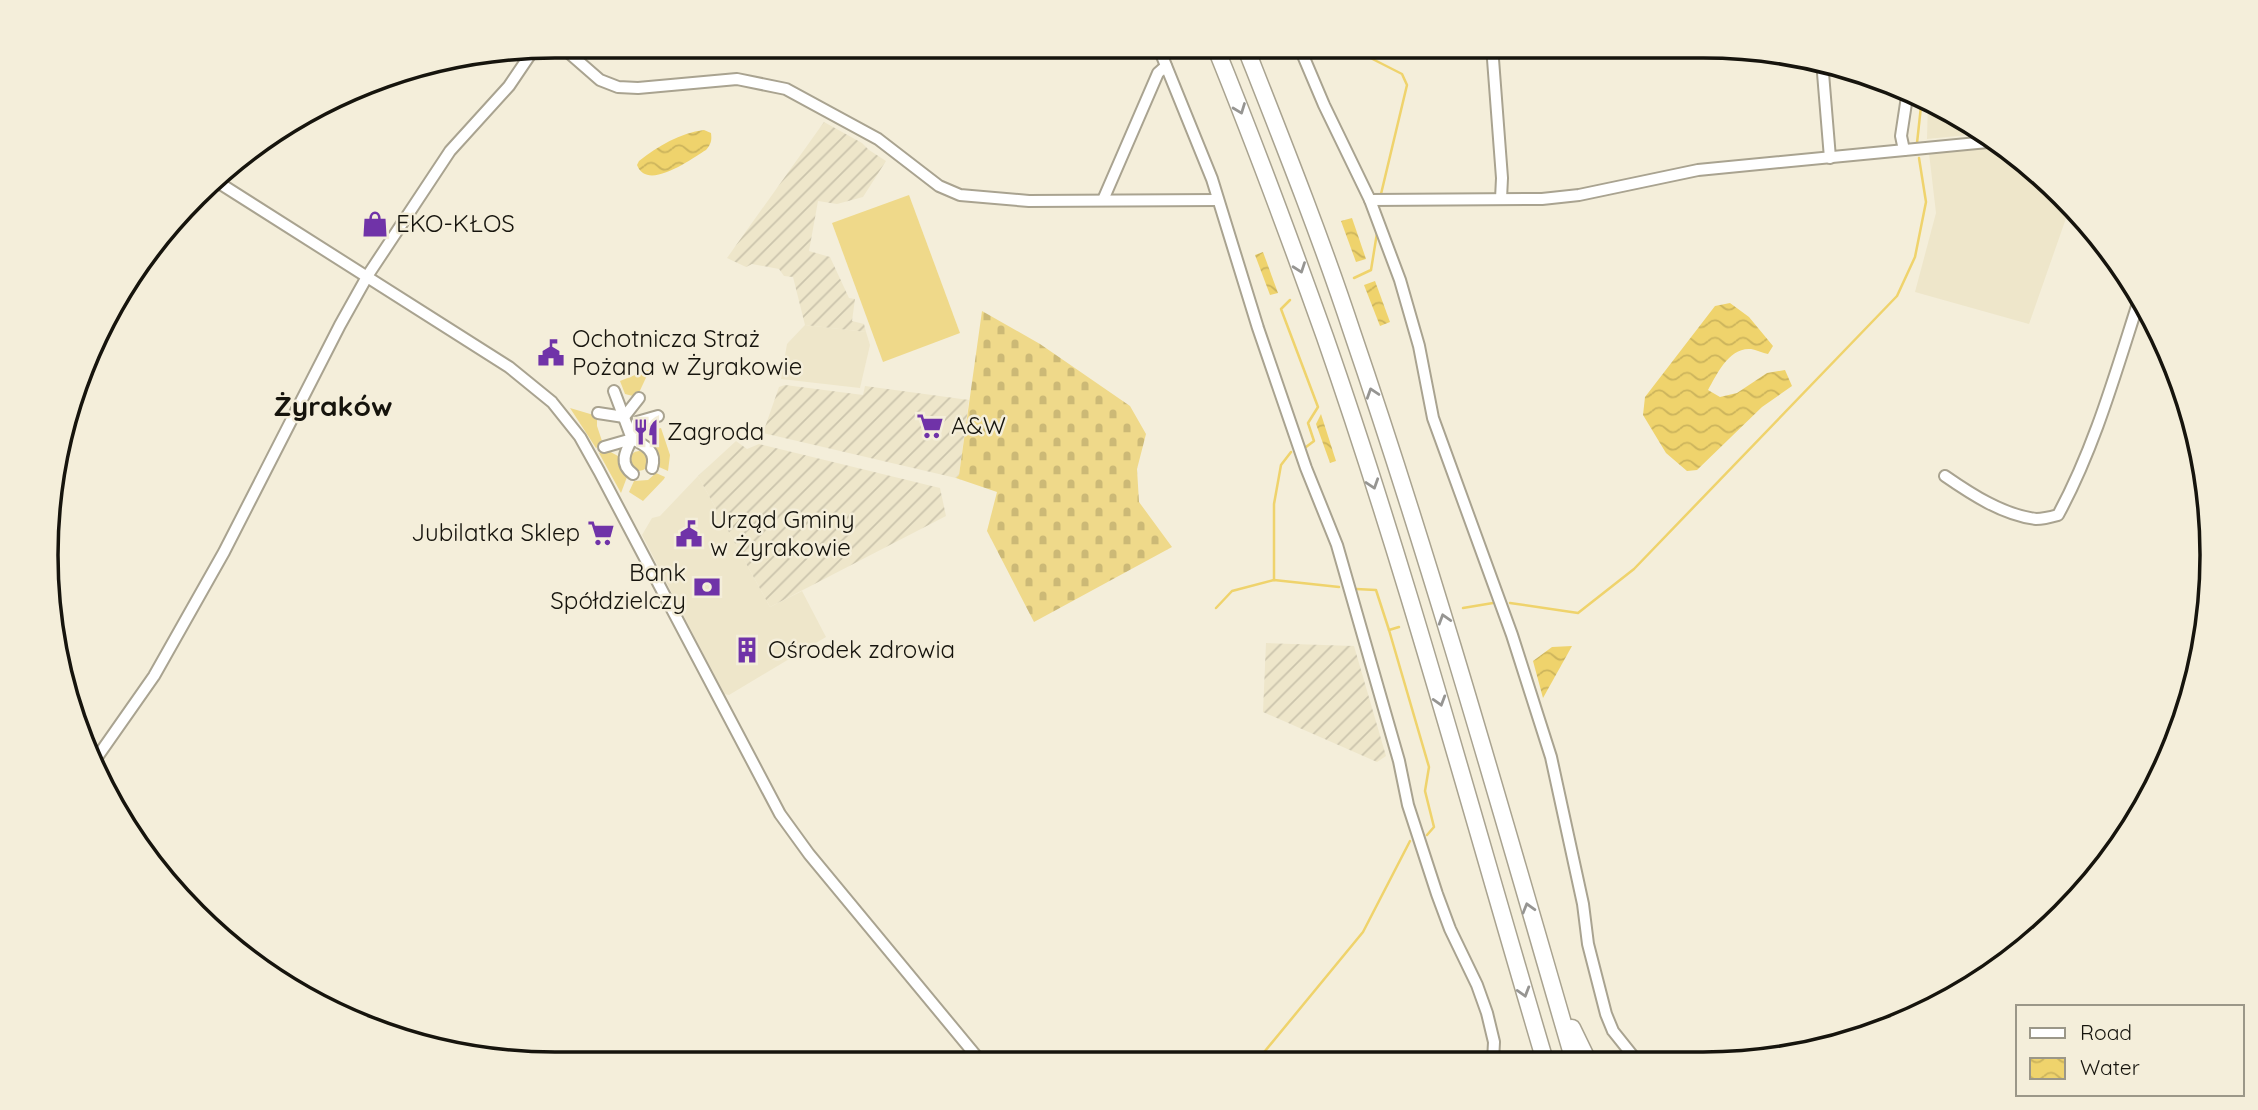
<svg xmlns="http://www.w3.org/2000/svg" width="2258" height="1110" font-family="Quicksand,sans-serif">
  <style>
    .built { fill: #eee6ca }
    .industrial { fill: url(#industrial-furrows) }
    .grass { fill: #efd98a }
    .cemetery { fill: url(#cemetery-stones) }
    .water { fill: url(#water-waves) }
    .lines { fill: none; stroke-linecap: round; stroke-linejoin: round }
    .stream { stroke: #efd36c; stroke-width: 2.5 }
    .minor-casing { stroke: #a9a390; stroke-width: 14 }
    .highway-casing { stroke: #a9a390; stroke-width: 19 }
    .minor { stroke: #fff; stroke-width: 10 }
    .highway { stroke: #fff; stroke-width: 16 }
    .oneway { stroke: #969592 }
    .labels { text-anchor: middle; stroke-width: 5; stroke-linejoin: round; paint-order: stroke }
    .poi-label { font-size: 24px; fill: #16140d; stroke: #f4eeda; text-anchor: start }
    .quarter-label { font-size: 28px; font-weight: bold; fill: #16140d; stroke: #f4eeda }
    .rim { fill: none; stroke: #16140d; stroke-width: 3.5 }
  </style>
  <defs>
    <pattern id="industrial-furrows" width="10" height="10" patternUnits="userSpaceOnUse" patternTransform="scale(1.75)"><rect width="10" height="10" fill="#eee6ca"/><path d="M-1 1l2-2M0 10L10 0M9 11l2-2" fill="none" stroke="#cbc4ac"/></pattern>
    <pattern id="cemetery-stones" width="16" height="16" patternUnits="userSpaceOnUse" patternTransform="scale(1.75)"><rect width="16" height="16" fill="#efd98a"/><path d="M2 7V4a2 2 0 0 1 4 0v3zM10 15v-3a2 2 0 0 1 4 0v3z" fill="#ccb976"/></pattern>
    <pattern id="water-waves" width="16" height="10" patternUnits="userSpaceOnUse" patternTransform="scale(1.75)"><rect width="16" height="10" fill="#efd36c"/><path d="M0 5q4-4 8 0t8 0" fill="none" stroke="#ccb45c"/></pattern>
  </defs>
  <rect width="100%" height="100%" fill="#f4eeda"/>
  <!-- built -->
  <g class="built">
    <path d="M1928,100L1986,132L1988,133L1927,139Z"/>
    <path d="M2004,146L2064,195L2071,204L2029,324L1915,292L1936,213L1929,153Z"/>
    <path d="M805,325L866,332L870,345L860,388L781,379L787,344Z"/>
    <path d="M698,476L770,607L802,591L826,637L729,695L724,694L642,535L652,518L660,516Z"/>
  </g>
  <!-- industrial -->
  <g class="industrial">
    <path d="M824,122L862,143L869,150L886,161L863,197L837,204L818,201L809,251L830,257L849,298L855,299L852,321L864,324L866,332L805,325L793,277L784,276L779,269L752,264L746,267L727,258Z"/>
    <path d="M785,385L863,395L865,386L969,400L959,475L956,478L763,433L779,387Z"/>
    <path d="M736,441L747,449L759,444L940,488L946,516L770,607L698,476Z"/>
    <path d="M1266,643L1354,646L1386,756L1377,762L1263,712Z"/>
  </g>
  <!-- grass -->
  <g class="grass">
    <path d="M909,195L960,333L883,362L832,223Z"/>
    <path d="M650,369L637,397L625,394L620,381Z"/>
    <path d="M570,408L597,416V426L603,444L596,448Z"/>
    <path d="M661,428L670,455L668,471L659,467L658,452L651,444L657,429Z"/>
    <path d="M605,449L618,456L619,467L627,477L621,493L599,453Z"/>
    <circle cx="639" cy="461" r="10"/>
    <path d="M656,473L665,477L664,479L643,501L629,492L634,481L648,480Z"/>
  </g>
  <!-- cemetery -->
  <path class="cemetery" d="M982,311L1040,344L1130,406L1146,434L1137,469L1139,502L1172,547L1034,622L987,531L997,492L956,478L959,475Z"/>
  <!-- water -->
  <g class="water">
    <path d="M704,130L711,133C712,141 711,144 706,150C691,159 647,192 637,165L639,161C658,146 680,133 704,130Z"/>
    <path d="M1352,218L1366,259L1356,262L1341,221Z"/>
    <path d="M1263,252L1278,293L1270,295L1255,255Z"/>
    <path d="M1375,281L1390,322L1380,326L1364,285Z"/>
    <path d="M1730,303L1749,317L1773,346L1768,354C1763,353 1756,350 1751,349C1729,347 1717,374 1708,390L1720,397L1737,393L1767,373L1785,370L1792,386L1762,407L1697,470L1687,471L1666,453L1643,415L1645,397L1715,306Z"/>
    <path d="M1321,414L1336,461L1330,463L1316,424Z"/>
    <path d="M1572,646L1543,698L1533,661L1552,647Z"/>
  </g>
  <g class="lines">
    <!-- stream -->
    <g class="stream">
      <path d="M1347,46L1402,74L1407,85L1381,194"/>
      <path d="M1917,143L1922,97"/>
      <path d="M1354,278L1371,270L1377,233"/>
      <path d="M1290,300L1281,309L1318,407L1308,423L1314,441L1306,447"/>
      <path d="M1274,580V504L1281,465L1291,452"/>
      <path d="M1356,589L1376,590L1389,630L1399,627"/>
      <path d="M1510,603L1578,613L1634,569L1897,296L1915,257L1926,202L1919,158"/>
      <path d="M1216,608L1232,591L1274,580L1339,587"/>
      <path d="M1463,608L1493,603"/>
      <path d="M1389,630L1429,767L1425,791L1434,827L1427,835"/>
      <path d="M1256,1062L1363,932L1410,841"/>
    </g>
    <!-- minor casing -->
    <g class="minor-casing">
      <g id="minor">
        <path d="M561,46L600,80L618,87L638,88L737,79L786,89L878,139L939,186L960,195L1029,201L1218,200"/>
        <path d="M1158,46L1212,179L1258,328L1306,468L1337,545L1399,761L1408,805L1437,894L1450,929L1477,985L1487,1013L1494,1042L1493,1061"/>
        <path d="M1299,46L1324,105L1370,200L1400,280L1419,346L1433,418L1512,635L1551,757L1583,904L1588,944L1606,1014L1613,1031L1637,1061"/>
        <path d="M1492,46L1502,178L1501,199"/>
        <path d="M1822,61L1830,158"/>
        <path d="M1904,150L1901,136L1908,90"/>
        <path d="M216,181L509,367L552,402L580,437L599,471L780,814L809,854L982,1063"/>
        <path d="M1103,200L1158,73L1166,66"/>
        <path d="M1370,200L1542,199L1579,195L1698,170L1998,141"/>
        <path d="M614,391L632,439C645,445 657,451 652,468"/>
        <path d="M598,413L624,417L639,398"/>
        <path d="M632,439C625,452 619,464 633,474"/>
        <path d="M604,447L632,439L637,422L658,416"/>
        <path d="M1945,476C1971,494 2003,515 2036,519C2043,519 2051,517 2058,515C2095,447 2116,371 2140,297"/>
        <path d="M93,763L154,676L224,552L340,325L368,275L450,151L509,86L534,49"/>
      </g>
    </g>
    <!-- highway casing -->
    <g class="highway-casing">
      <g id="highway">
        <path d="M1215,46C1254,142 1290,239 1325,337C1408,575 1473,819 1545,1061"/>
        <path d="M1245,46C1282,140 1320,235 1352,332C1434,572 1503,817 1574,1061"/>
        <path d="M1572,1028L1588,1061"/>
      </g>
    </g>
    <!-- minor -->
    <use href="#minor" class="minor"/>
    <!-- highway -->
    <use href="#highway" class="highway"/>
  </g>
  <!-- one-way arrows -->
  <defs><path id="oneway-chevron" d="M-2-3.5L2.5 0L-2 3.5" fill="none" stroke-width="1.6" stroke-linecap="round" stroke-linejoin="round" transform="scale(1.75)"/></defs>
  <g class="oneway">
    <use href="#oneway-chevron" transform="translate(1240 109) rotate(69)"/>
    <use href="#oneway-chevron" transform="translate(1300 268) rotate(70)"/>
    <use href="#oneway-chevron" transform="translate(1372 393) rotate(-108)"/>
    <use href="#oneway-chevron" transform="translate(1373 484) rotate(72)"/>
    <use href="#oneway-chevron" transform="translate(1444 619) rotate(-107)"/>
    <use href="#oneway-chevron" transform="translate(1440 701) rotate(73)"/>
    <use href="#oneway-chevron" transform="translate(1528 908) rotate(-106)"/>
    <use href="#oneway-chevron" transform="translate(1524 992) rotate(73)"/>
  </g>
  <!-- icons -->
  <defs>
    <g id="shop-bare" transform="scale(2.1)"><path d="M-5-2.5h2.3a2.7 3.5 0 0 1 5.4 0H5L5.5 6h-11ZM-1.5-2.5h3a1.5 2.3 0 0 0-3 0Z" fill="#7033a8" stroke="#f4eeda" stroke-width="2.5" paint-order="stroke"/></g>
    <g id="civic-bare" transform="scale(2.1)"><path d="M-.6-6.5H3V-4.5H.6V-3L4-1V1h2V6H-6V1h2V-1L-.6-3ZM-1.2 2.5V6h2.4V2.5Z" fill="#7033a8" stroke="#f4eeda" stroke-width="2.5" paint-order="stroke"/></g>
    <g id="supermarket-bare" transform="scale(2.1)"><path d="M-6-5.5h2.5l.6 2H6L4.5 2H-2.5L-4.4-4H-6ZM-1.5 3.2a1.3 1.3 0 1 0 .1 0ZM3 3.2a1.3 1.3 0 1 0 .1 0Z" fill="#7033a8" stroke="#f4eeda" stroke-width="2.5" paint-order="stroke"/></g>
    <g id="restaurant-bare" transform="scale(2.1)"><path d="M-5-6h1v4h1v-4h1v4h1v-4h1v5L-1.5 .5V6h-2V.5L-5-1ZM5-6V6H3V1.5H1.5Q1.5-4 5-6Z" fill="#7033a8" stroke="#f4eeda" stroke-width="2.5" paint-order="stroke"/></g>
    <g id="bank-bare" transform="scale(2.1)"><path d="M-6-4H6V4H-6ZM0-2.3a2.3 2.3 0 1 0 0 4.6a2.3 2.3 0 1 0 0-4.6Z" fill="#7033a8" stroke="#f4eeda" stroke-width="2.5" paint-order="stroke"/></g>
    <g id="building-bare" transform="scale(2.1)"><path d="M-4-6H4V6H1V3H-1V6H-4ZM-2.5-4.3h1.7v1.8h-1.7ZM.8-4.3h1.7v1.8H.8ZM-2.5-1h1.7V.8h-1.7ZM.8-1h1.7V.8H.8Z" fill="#7033a8" stroke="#f4eeda" stroke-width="2.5" paint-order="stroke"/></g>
  </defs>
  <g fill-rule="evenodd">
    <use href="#shop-bare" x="375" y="224"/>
    <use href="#civic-bare" x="551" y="353"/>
    <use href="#supermarket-bare" x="930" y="426"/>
    <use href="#restaurant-bare" x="646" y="432"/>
    <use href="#supermarket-bare" x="601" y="533"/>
    <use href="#civic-bare" x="689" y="534"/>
    <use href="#bank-bare" x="707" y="587"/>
    <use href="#building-bare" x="747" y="650"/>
  </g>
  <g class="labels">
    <!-- poi labels -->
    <g class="poi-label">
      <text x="396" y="232">EKO-KŁOS</text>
      <text x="572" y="347">Ochotnicza Straż<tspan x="572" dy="28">Pożana w Żyrakowie</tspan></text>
      <text x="951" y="434">A&amp;W</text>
      <text x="667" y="440">Zagroda</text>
      <text x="710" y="528">Urząd Gminy<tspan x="710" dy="28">w Żyrakowie</tspan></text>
      <text x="580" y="541" text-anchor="end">Jubilatka Sklep</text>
      <text x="686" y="581" text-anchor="end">Bank<tspan x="686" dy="28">Spółdzielczy</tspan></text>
      <text x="768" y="658">Ośrodek zdrowia</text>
    </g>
    <!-- quarter labels -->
    <g class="quarter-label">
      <text x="333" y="416">Żyraków</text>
    </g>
  </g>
  <!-- crop -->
  <path d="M0 0H2258V1110H0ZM555 58H1703A497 497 0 0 1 2200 555V555A497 497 0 0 1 1703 1052H555A497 497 0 0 1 58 555V555A497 497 0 0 1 555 58Z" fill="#f4eeda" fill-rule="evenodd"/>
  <path class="rim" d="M555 58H1703A497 497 0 0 1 2200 555V555A497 497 0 0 1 1703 1052H555A497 497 0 0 1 58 555V555A497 497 0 0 1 555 58Z"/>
  <!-- legend -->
  <rect x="2016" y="1005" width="228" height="91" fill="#f4eeda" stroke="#9b9788" stroke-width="2"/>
  <rect x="2030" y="1028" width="35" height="10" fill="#ffffff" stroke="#9b9788" stroke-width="2"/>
  <text x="2080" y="1040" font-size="21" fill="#16140d">Road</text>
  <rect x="2030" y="1058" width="35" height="21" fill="url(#water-waves)" stroke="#9b9788" stroke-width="2"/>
  <text x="2080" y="1075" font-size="21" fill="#16140d">Water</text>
</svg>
